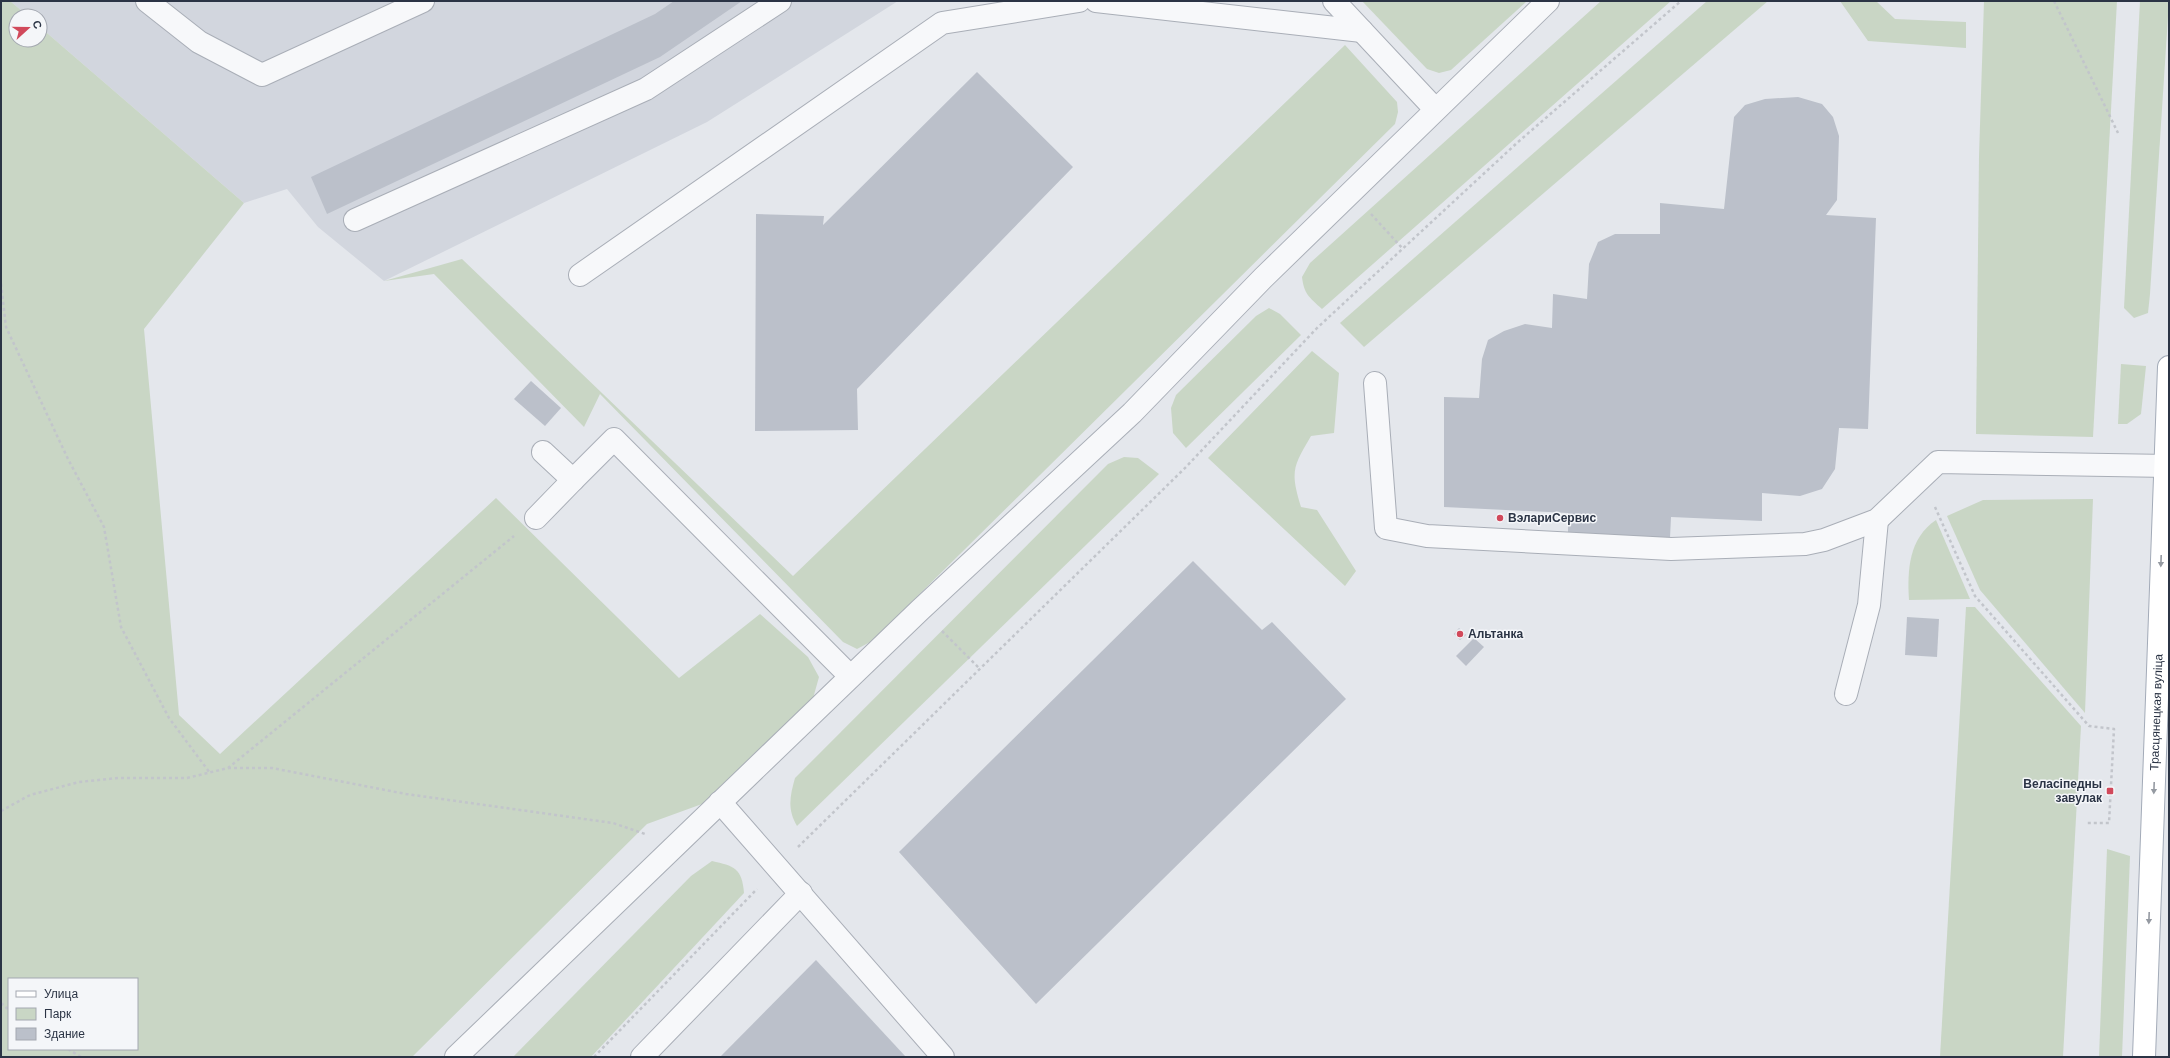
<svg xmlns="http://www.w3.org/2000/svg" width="2170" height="1058" font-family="Helvetica,sans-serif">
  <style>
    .built { fill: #d2d6de }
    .green { fill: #c9d6c5; fill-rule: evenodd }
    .building { fill: #bbc0ca }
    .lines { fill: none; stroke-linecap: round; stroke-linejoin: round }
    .minor-casing { stroke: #a9aeb7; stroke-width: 24 }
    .major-casing { stroke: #a3abb8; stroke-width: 24 }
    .path { stroke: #c2c5cb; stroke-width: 2.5; stroke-dasharray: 3 3; stroke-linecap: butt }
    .minor { stroke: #f7f8fa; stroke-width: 22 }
    .major { stroke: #fff; stroke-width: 22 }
    .oneway { fill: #959aa2 }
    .poi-dot { fill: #d1495b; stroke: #f4f6f9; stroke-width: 1.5 }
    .labels { text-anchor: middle; stroke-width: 3; stroke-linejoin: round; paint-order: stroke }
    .poi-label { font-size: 12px; font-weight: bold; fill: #2b3445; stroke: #f4f6f9; text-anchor: start }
    .street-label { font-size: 12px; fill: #2b3445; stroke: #f4f6f9 }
  </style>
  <rect width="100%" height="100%" fill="#e4e7ec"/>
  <!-- built -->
  <path class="built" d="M10,1H898L707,122L384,281L318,227L287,189L244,203L40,27V16H28Z"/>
  <!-- green -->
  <g class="green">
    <path d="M1,1H10L28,16H16V40H40V27L244,203L144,329L179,715L220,754L496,498L679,678L760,614L808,657L819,677L812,702L713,800L647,824L412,1057H1ZM9,979H137V1049H9Z"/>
    <path d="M1362,1H1527L1451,70L1439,73L1427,69Z"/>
    <path d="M1601,1H1671L1322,309C1309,297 1304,294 1302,277L1310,263Z"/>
    <path d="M1707,1H1768L1364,347L1340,323Z"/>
    <path d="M1840,1H1876L1895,19L1966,22V48L1868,41Z"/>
    <path d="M1984,1H2117L2093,437L1976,434L1979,156Z"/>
    <path d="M2140,1H2169L2150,294L2148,313L2134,318L2124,308Z"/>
    <path d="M1345,45L1397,102L1398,112L1395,124L872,641L857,649L843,642L600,394L584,427L434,274L384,281L462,259L793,576Z"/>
    <path d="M1269,308L1280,314L1301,335L1186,448L1173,433L1171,408L1176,395L1256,316Z"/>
    <path d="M1312,351L1339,373L1334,433L1311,436C1293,467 1290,471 1301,507L1317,510L1356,571L1345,586L1208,458Z"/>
    <path d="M2121,364L2146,366L2141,414L2127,424H2118Z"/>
    <path d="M1124,457L1138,458L1159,474L797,826C787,809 790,796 795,778L1108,464Z"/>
    <path d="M2093,499L2085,713L1980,590L1947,516L1983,500Z"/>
    <path d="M1936,520L1970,599L1909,600C1907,570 1909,538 1936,520Z"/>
    <path d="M1966,607H1975L2081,726L2063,1057H1940Z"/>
    <path d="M2107,849L2130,856L2122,1057H2099Z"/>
    <path d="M712,861C734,866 742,868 744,893L591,1057H513L691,876Z"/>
  </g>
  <!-- building -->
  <g class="building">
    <path d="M674,1H742L660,57L327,214L311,177L655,14Z"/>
    <path d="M977,72L1073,167L857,389L858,430L755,431L756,214L824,216L823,225Z"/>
    <path d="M1798,97L1822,104L1833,117L1839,136L1837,200L1826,215L1876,218L1868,429L1839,428L1835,469L1822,489L1800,496L1762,493V521L1671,517L1670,538L1568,534V513L1444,507V397L1479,398L1482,359L1488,340L1504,331L1525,324L1552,328L1553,294L1587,299L1589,264L1598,242L1615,234H1660V203L1724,209L1734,117L1745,105L1765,99Z"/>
    <path d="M531,381L561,408L545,426L514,399Z"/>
    <path d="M1193,561L1262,630L1272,622L1346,699L1036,1004L899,852Z"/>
    <path d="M1907,617L1939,619L1937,657L1905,655Z"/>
    <path d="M1459,628L1466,635L1460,640L1454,634Z"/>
    <path d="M1474,638L1484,647L1466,666L1456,656Z"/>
    <path d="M816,960L906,1057H720Z"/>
  </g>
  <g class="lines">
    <!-- minor casing -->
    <g class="minor-casing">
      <g id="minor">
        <path d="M147,1L199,42L262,75L423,1"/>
        <path d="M1096,1L1362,31"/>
        <path d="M1334,1L1435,109"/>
        <path d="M355,220L646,89L780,1"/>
        <path d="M580,275L942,23L1079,1"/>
        <path d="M1375,383L1386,528L1427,536L1671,549L1805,544L1824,540L1877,520L1938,462L2169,466"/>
        <path d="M543,452L573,480L614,439L850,676"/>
        <path d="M536,518L573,480"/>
        <path d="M1846,694L1869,605L1877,520"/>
        <path d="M720,802L943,1057"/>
        <path d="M456,1057L920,610L1132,413L1263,278L1548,1"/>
        <path d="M642,1057L801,893"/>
      </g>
    </g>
    <!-- major casing -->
    <g class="major-casing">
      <g id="major">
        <path id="s1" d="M2144,1057L2169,367"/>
      </g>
    </g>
    <!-- path -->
    <g class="path">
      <path d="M2054,1L2118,133"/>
      <path d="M1371,214L1403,249"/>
      <path d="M1,284L6,327L68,459L104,527L121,627L169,718L210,773"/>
      <path d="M1935,507L1975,596L2089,726L2114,729L2109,823H2086"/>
      <path d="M942,631L980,669"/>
      <path d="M228,768H272L406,794L613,823L645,834"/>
      <path d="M1,811L30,795L79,782L118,778H187L228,768L514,536"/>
      <path d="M798,847L1186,467L1317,328L1518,142L1681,1"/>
      <path d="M1,1003L9,1010"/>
      <path d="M68,1049L81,1057"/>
      <path d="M594,1057L757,889"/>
    </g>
    <!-- minor -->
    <use href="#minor" class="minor"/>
    <!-- major -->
    <use href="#major" class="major"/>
  </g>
  <!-- one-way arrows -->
  <defs><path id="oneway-solid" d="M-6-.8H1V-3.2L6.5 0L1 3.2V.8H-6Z"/></defs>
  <g class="oneway">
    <use href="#oneway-solid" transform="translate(2161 561) rotate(92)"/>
    <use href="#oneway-solid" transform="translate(2154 788) rotate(92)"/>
    <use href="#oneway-solid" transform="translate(2149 918) rotate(92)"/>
  </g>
  <!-- markers -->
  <g class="poi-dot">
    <circle cx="1500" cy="518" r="4"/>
    <circle cx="1460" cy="634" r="4"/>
    <rect x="2106" y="787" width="8" height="8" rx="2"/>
  </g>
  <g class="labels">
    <!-- poi labels -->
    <g class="poi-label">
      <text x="1508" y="522">ВэлариСервис</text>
      <text x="1468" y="638">Альтанка</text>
      <text x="2102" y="788" text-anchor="end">Веласіпедны<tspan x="2102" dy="14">завулак</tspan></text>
    </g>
    <!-- street labels -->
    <g class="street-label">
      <text dy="4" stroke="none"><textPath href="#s1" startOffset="345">Трасцянецкая вуліца</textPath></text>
    </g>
  </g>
  <!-- border -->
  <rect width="2170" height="1058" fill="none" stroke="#2b3445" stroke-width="4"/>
  <!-- legend -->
  <rect x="8" y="978" width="130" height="72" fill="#f4f6f9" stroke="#a4a8b1"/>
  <rect x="16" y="991" width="20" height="6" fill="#ffffff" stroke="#a4a8b1"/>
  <text x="44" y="998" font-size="12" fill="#2b3445">Улица</text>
  <rect x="16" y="1008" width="20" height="12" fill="#c9d6c5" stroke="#a4a8b1"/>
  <text x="44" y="1018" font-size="12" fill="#2b3445">Парк</text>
  <rect x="16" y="1028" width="20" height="12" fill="#bbc0ca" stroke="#a4a8b1"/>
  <text x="44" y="1038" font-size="12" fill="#2b3445">Здание</text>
  <!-- north arrow -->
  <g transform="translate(28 28) rotate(69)"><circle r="19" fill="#f4f6f9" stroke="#a4a8b1"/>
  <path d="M0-3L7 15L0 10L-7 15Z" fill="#d1495b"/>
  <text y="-6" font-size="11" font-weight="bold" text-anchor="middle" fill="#2b3445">С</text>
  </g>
</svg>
